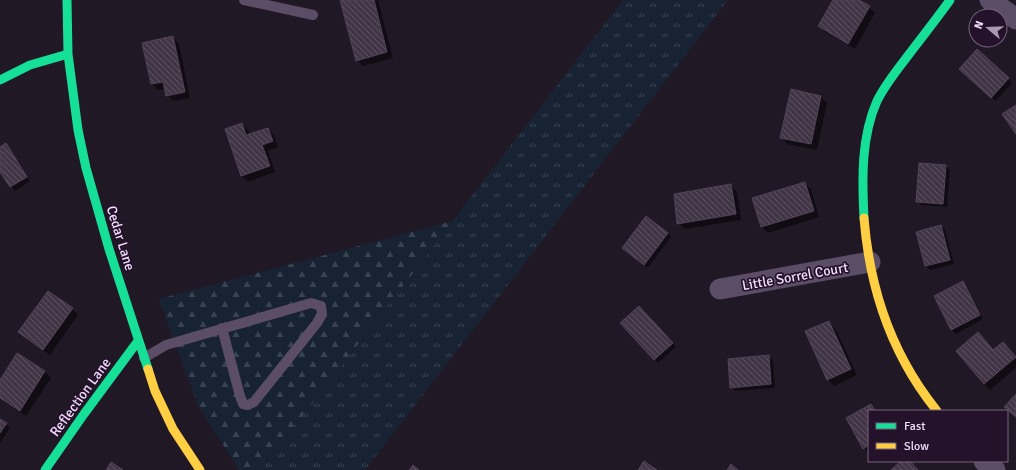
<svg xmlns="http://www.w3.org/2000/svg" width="1016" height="470" viewBox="0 0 1016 470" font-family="Signika,sans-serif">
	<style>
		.grass { fill: url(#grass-tufts) }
		.forest { fill: url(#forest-firs) }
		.shadow { fill: #0007 }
		.building { fill: url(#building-back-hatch); stroke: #524358 }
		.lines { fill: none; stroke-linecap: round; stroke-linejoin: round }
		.lane { stroke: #5b4d66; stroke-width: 10 }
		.street { stroke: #5b4d66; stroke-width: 21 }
		.fast { stroke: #16e098; stroke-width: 9 }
		.slow { stroke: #ffcf43; stroke-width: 9 }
		.labels { text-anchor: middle; stroke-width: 3.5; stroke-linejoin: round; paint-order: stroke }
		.street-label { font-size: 14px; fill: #f2ddfe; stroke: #24122b }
	</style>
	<defs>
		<pattern id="grass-tufts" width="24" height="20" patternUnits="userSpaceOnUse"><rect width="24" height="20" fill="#172333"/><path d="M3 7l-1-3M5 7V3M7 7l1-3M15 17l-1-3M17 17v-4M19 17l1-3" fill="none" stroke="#394252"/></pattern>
		<pattern id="forest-firs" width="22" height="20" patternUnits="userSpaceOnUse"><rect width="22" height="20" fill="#172333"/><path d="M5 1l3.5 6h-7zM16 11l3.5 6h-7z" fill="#394252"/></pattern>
		<pattern id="building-back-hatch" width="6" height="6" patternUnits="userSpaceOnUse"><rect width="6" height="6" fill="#423646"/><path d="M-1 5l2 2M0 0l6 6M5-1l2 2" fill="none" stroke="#5e5362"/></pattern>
	</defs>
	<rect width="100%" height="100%" fill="#211825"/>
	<path class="grass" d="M623,0H728L365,470H260Z"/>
	<path class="forest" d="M453,221L261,470H239L198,406L159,299Z"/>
	<path class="shadow" d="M342,0H378L393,58L363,66L357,60Z
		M834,0H857L869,7L875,13L855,49L825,32L819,26Z
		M173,37L179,44L190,98L173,101L167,95L165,89L158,90L152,84L143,44Z
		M977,50L1012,83L996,101L964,73Z
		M791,90L821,97L827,103L817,150L787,144L781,137Z
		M242,124L248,130L250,135L268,129L274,135L278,147L268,151L275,172L248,182L242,176Z
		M6,145L10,149L30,181L15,191L0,170V148Z
		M946,166L950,170L947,207L921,205L917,201Z
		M805,183L811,189L819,217L768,233L762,227L754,199Z
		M730,185L737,192L741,220L685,229L678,223Z
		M941,226L945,230L954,264L930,270L926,266L918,232Z
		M667,233L671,237L648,268L623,248Z
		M962,283L967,287L983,319L956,334L952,330Z
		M72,309L78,315L50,355L26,338L20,332Z
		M643,311L676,347L658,363L654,359Z
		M829,322L835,328L857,375L834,386L828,380Z
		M1009,349L1016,357V368L990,390L984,384L993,351Z
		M18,355L45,372L51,378L26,416L0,399V382Z
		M768,356L773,360L775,388L735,391L731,387Z
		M871,405L876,411H869L868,452L864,448L848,418Z
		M0,420L10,428L0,443Z"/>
	<path class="building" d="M340,0H374L387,52L356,61Z
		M833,0H859L870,6L848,44L818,26Z
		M173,36L185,92L166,96L163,82L151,84L142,43Z
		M977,49L1009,78L991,98L959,69Z
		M791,89L821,96L811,144L780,138Z
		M1016,105V134L1002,114Z
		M242,123L246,135L268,128L273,141L262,145L270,166L241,176L225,129Z
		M6,143L27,177L10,187L0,172V147Z
		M919,163L946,165L943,204L916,202Z
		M805,182L814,211L761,227L752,198Z
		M731,184L736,214L677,224L674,194Z
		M646,216L668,233L644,265L622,248Z
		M941,225L950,260L925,266L916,232Z
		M963,281L980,315L951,330L934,296Z
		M48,291L73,308L43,350L18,332Z
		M639,306L673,343L654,360L620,323Z
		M829,321L851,369L827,380L805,331Z
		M978,332L993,350L1003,342L1016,357L984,384L956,351Z
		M17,353L45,371L20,411L0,398V380Z
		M769,355L771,384L730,388L728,359Z
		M1016,394V417L1004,407Z
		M871,404L875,411H869V445L863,449L846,418Z
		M0,419L7,423L0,433Z
		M644,461L657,470H638Z
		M901,461H910L918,470H891Z
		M111,462L123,470H106Z
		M731,464L738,470H727Z
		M413,465L419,470H409Z"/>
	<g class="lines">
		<path class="lane" d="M244,0L313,15
			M144,358L166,345L311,303L321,306L322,314L317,323L254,402L248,405L243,404L240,396L222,328"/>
		<path class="street" d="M990,0L1016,19
			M720,289L870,262
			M984,461L995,470"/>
		<path class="fast" d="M67,0L68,54L78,130L86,168L109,249L148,369
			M0,80L30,65L68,54
			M864,218C862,179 861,137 877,101C886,83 898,69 910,53C923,36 937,18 950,0
			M45,470L84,414L138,341"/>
		<path class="slow" d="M864,218C868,268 881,319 905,363C914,380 925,396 937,411
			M148,369L155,391L173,429L200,470"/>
	</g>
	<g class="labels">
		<g class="street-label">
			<text transform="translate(121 238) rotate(73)" y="5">Cedar Lane</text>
			<text transform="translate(795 276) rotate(-10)" y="5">Little Sorrel Court</text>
			<text transform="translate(80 397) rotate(-54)" y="5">Reflection Lane</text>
		</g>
	</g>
	<rect x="868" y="410" width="140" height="52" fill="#24122b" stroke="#76637f"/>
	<rect x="876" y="423" width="20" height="6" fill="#16e098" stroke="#76637f"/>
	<text x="904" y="430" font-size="12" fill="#f2ddfe">Fast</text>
	<rect x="876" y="443" width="20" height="6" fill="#ffcf43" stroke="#76637f"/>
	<text x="904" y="450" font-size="12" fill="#f2ddfe">Slow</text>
	<g transform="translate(988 28) rotate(289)"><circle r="19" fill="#24122b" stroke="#76637f"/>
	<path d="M0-3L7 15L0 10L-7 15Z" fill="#a998b2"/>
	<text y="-6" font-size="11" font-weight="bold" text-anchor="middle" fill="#f2ddfe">N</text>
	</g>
</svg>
